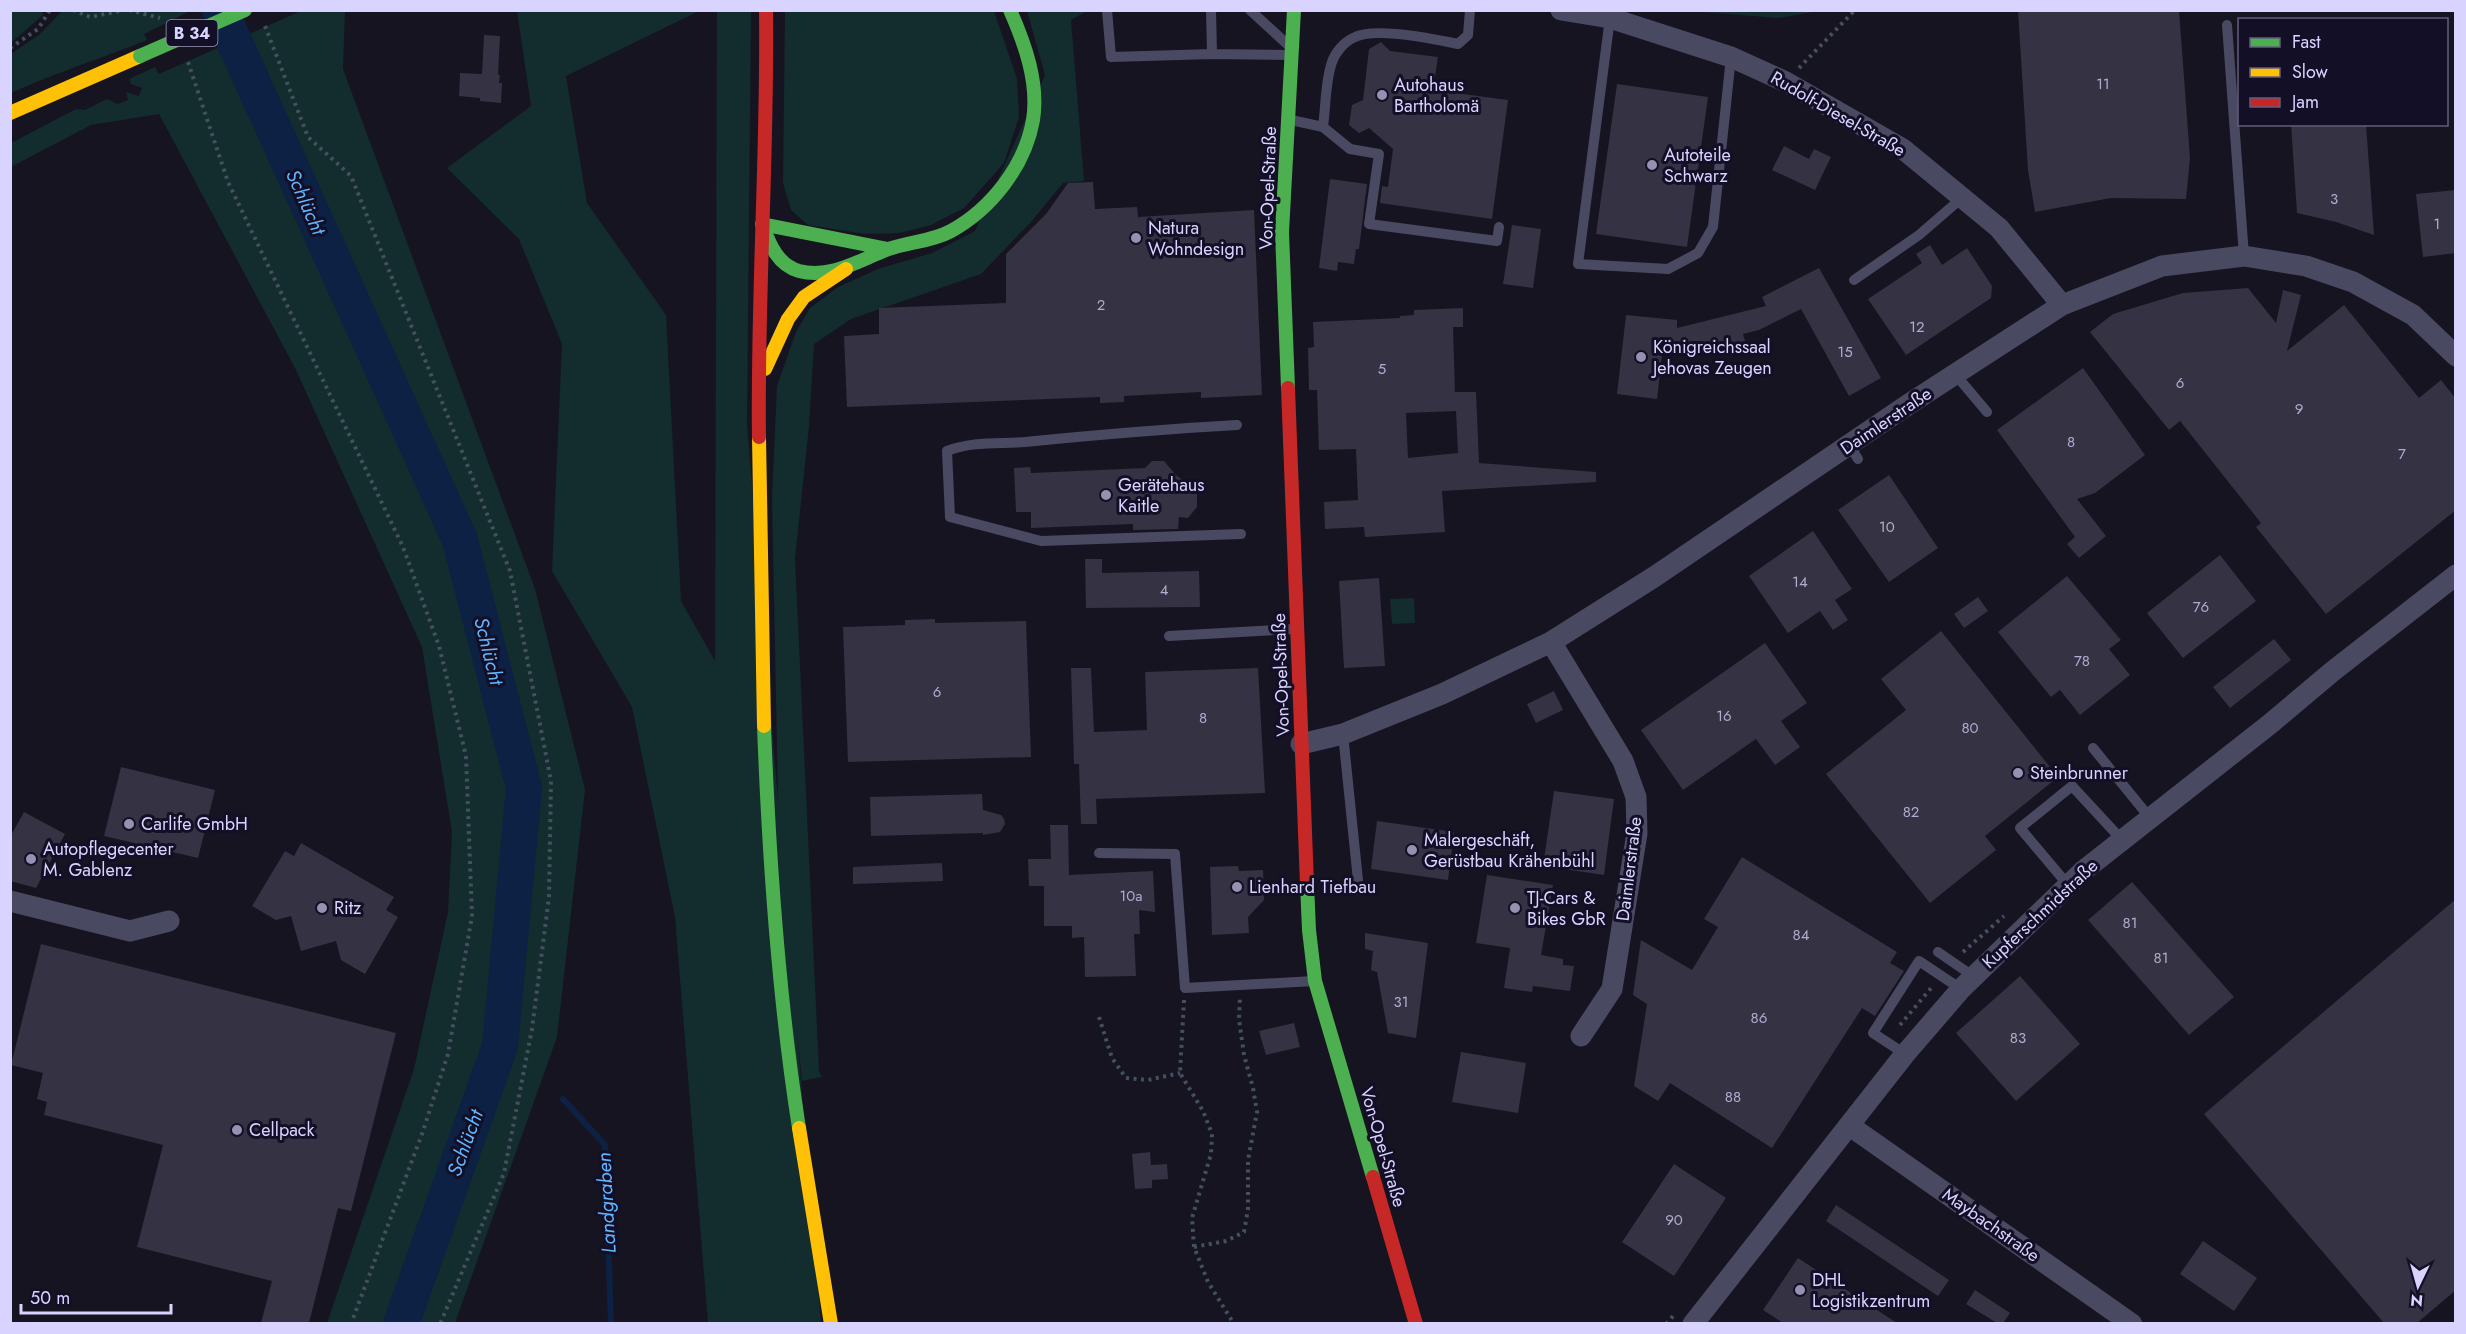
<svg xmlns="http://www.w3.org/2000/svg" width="2466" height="1334" viewBox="0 0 2466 1334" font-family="Jost,sans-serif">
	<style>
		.green { fill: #132c2d }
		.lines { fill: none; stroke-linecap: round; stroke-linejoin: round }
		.stream { stroke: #0d2144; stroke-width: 6 }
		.river { stroke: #0d2144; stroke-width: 36 }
		.building { fill: #343243; fill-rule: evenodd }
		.path { stroke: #44505f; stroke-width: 4; stroke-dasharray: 3 4.5; stroke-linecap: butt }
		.lane { stroke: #4a4962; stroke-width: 10 }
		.street { stroke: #4a4962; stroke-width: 21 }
		.fast { stroke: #4caf50; stroke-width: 14 }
		.slow { stroke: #ffc107; stroke-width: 14 }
		.jam { stroke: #c62828; stroke-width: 14 }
		.fast-bridge { stroke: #4caf50; stroke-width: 14 }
		.poi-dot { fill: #9591b1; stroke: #130f26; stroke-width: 2 }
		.labels { text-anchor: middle; stroke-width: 6; stroke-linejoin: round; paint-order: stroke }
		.number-label { font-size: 15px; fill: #b0acd0 }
		.shield { fill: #130f26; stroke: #9e99be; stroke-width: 1.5 }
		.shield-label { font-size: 16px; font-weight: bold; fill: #d9d4ff }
		.poi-label { font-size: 18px; fill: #d9d4ff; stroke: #130f26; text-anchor: start }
		.street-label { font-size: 18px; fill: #d9d4ff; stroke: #130f26 }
		.water-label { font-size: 20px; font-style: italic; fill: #62b6ff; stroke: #130f26 }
	</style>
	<rect width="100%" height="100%" fill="#161421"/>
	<path class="green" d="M11,10L42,11L43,15L11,43Z
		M62,11H190L144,34L147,40C102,58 55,73 11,93V54L40,34Z
		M301,11H345L343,69L535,589L585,790L557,1037L455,1323H327L414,1069L448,912L452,832L422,647L295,368L159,114L91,125L11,167V143L76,109L85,110L107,99L118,104L128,100L126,92L139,96L142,88L131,84L129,79L155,67L159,74Z
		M517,11H699L566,76L587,203L666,315L681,601L715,661L717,11H751L747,424L821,1323H708L675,917L632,707L552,571L562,344L519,239L447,168L531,106Z
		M785,11H994L1017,79L1019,117L1004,163L964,208L931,225L899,233L865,234L808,225L791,210L783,183Z
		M1027,11L1085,12L1071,20L1084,181L1063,183L1031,222L981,274L851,319L814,344L809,426L795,559L819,1071L822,1077L802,1081L779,847L772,497L777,386L796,332L810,308L838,287L878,269L932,253L975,231L1045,75Z
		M1690,11H1819L1779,18Z
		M1414,598L1415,623L1392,624L1390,599Z"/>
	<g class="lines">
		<path class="stream" d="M563,1099L605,1145L611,1324"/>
		<path class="river" d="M220,10L460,540L524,788L500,1046L401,1324"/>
	</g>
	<path class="building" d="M2018,10H2179L2190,158L2186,199L2111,198L2035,212L2028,170Z
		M484,35L500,36L498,75H500L499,83H502L501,103L480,101V98L459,96L460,73L482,74Z
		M1381,42L1390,51L1438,57L1433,90L1508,100L1492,219L1380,203L1382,186L1388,187L1393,149L1369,128L1359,133L1349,125L1352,105L1363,100L1369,49Z
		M1617,84L1708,97L1687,247L1596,234Z
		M2291,124H2366L2374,235L2336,222L2297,213Z
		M1784,146L1809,159L1814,149L1831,157L1815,190L1772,170Z
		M1330,179L1367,184L1359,249H1356L1354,264L1338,262L1337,271L1319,268Z
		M1093,182L1095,209L1137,207L1138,217L1254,210L1262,395L1201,398V392L1124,396V402L1100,403V397L847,407L844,336L879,334V308L1006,303V254L1046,214L1068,183Z
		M2456,190V253L2423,257L2416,194Z
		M1512,225L1541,229L1533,288L1503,284Z
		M1930,245L1942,265L1967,248L1992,286L1991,298L1906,355L1868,299L1922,263L1916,254Z
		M1819,268L1881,378L1849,396L1801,309L1759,330L1743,334L1745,341L1698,352L1697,347L1662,355L1657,399L1617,394L1626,315L1677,320V328L1766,306L1762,297Z
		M2248,288L2276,323L2283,290L2301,295L2287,351L2344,305L2419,398L2441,380L2456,399V510L2326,614L2256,527L2261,523L2180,421L2169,430L2090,332L2113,314L2183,293Z
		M1463,308V327H1453L1455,392H1476L1479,463L1596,472V482L1442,491L1445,532L1365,537L1364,527L1325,529L1324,502L1358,500L1356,449L1319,450L1317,390H1309L1308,348L1314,347L1313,322L1400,318V316L1414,315V310ZM1456,411L1458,453L1408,458L1406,413Z
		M2083,368L2145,455L2095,493L2077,499L2106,536L2079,558L2067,544L2075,537L1997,430Z
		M1152,461H1164L1176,475L1197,491V507L1188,518L1179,517L1178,529L1133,530V524L1031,528V512H1016L1014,468L1030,467L1031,473L1145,468Z
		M1889,475L1938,548L1889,582L1838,510Z
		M1813,531L1852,589L1835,600L1848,620L1833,630L1820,611L1788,633L1749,576Z
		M2220,555L2256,601L2183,658L2147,613Z
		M1085,559H1102V573L1199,571L1200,607L1086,608Z
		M2067,576L2121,640L2109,649L2130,675L2080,715L2060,690L2051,697L1998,632Z
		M1379,578L1385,666L1344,668L1339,581Z
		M1978,597L1988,611L1964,628L1954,614Z
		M935,619V623L1026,621L1031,757L848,762L843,627L905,625V620Z
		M1941,631L2058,777L1985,836L1996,850L1930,903L1826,774L1906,710L1881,679Z
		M2274,639L2291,660L2230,708L2213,687Z
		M1765,643L1807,703L1781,721L1800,747L1775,765L1756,739L1683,790L1641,730Z
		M1071,668H1091L1094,732L1147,730L1145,672L1258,668L1265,793L1096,799L1097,824H1081L1079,764H1074Z
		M1554,691L1563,710L1536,723L1527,704Z
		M121,767L215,790L198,858L104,836Z
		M1554,791L1614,799L1604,875L1543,866Z
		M982,794L983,810L1001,815L1004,819L1005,824L1000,832L983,835V833L871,836L870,797Z
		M24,812L65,834L36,888L10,881V837Z
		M1377,821L1454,832L1448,880L1371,869Z
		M1050,825H1068L1069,875L1153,871L1155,912L1139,910L1140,934H1134L1136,976L1085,977L1084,937L1072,938V926H1044V886H1029L1028,859H1051Z
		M301,843L394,897L386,910L398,917L365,974L341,960L336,941L301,951L291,916L276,920L252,906L285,851L294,856Z
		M1742,857L1897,952L1890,963L1904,971L1875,1016L1862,1008L1772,1148L1670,1083L1658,1101L1634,1086L1647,1004L1633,995L1641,940L1692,970L1718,927L1704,919Z
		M942,863L943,881L853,884V867Z
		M1238,866L1239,871L1263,870L1264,900L1248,917L1249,933L1212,935L1210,867Z
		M1487,875L1553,885L1541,955L1563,959V965L1574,966L1570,991L1533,986L1532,992L1504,988L1510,948L1476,943Z
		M2132,882L2234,997L2189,1035L2088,920Z
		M2456,899V1290L2417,1323H2384L2204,1114Z
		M1365,933L1428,943L1416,1038L1388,1033L1377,972L1371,970L1373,951L1365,949Z
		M41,944L396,1033L351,1211L338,1208L309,1323H261L272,1281L137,1247L163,1145L44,1115L47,1102L37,1099L43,1073L11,1065Z
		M2020,976L2080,1044L2016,1101L1956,1033Z
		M1294,1023L1300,1047L1266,1055L1259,1031Z
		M1461,1052L1526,1063L1518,1113L1452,1102Z
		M1150,1152L1151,1165L1167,1164L1168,1179L1152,1180V1188L1135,1189L1132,1154Z
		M1674,1164L1726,1198L1674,1276L1622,1242Z
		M1836,1205L1949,1280L1938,1296L1826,1221Z
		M2203,1241L2257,1278L2234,1311L2180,1274Z
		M1798,1258L1897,1323H1783L1763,1310Z
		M1975,1290L2010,1313L2003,1323H1997L1966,1304Z"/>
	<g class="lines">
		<path class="path" d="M73,10L90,17L125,10
			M129,10L160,18
			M265,26L308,137L351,176L510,571L551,781L549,897L532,1029L504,1173L440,1324
			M10,48L38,29L50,10
			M188,62L228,182L403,547L439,646L466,756L472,916L448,1054L422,1134L351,1324
			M1799,68L1855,10
			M1963,952L2004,916
			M1184,1000L1180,1073L1203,1111L1212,1134L1211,1154L1192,1218L1194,1247L1208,1282L1234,1324
			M1099,1017L1112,1058L1126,1078L1148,1080L1180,1073
			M1900,1025L1932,987
			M1194,1247L1226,1241L1244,1232L1248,1209V1160L1257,1112L1253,1088L1244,1055L1239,1019L1240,997
			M1666,1324L1674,1315"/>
		<path class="lane" d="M1107,10L1111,57L1212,54L1290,55
			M1211,10L1212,54
			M1250,10L1288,45
			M1610,18L1578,264L1668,269L1698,253L1713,227L1731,57
			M2227,25L2244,256
			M1291,120L1323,127C1326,106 1325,82 1332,62C1335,53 1344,42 1353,38C1374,26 1435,39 1458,44L1468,35L1470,10
			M1323,127L1350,149L1379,154L1369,224L1497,241L1499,227
			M1854,280L1919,235L1963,197
			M1955,374L1987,412
			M1237,425C1166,429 1095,435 1025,442C999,444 972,441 947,451L950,517L1041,541L1241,534
			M1849,445L1858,459
			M1169,636L1294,629
			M1343,734L1359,890
			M2093,748L2150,818
			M1099,853L1175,854L1185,988L1314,981
			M2068,885L2020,828L2072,786L2122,840
			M1938,952L1973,976
			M1905,1054L1873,1033L1919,961L1961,989"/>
		<path class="street" d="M1561,10L1610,18L1731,57L1786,82L1903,149L1999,228L2062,305
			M1551,642L1623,761L1636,797L1637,833L1612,989L1581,1036
			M1301,744L1343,734L1442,694L1551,642L1654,577L1909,404L2062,305L2162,266L2244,256L2306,266L2353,282L2413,315L2456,356
			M10,901L130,931L169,921
			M1850,1126L2132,1324
			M1693,1324L1905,1054L1961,989L2083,871L2270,724L2333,671L2456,575"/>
		<path class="fast" d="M762,224L888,249
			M763,227C770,245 778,265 799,271C830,279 858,261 886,250C907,242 931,242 951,231C991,209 1025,166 1033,120C1039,83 1025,44 1010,10
			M1288,388L1282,232L1294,10
			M764,726C769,860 778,995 799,1128
			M1307,884L1309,930L1315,981L1373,1177"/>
		<path class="slow" d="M10,113L140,56
			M765,369L788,319L804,297L846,269
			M759,437L764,726
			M799,1128L831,1324"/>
		<path class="jam" d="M1288,388L1307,884
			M759,437C757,295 768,152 766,10
			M1373,1177L1416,1324"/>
		<path class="fast-bridge" d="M140,56L245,10"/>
	</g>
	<g class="poi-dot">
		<circle cx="1382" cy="95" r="6"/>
		<circle cx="1652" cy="165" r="6"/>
		<circle cx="1136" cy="238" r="6"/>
		<circle cx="1641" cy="357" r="6"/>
		<circle cx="1106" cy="495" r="6"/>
		<circle cx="2018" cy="773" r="6"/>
		<circle cx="129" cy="824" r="6"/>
		<circle cx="1412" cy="850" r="6"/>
		<circle cx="31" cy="859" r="6"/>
		<circle cx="1237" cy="887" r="6"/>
		<circle cx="322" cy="908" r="6"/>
		<circle cx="1515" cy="908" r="6"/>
		<circle cx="237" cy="1130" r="6"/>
		<circle cx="1800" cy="1290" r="6"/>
	</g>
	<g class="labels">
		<g class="number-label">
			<text x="2103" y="89">11</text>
			<text x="2334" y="204">3</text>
			<text x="2437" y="229">1</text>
			<text x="1101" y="310">2</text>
			<text x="1917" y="332">12</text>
			<text x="1845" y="357">15</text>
			<text x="1382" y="374">5</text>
			<text x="2180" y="388">6</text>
			<text x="2299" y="414">9</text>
			<text x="2071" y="447">8</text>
			<text x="2402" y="459">7</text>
			<text x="1887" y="532">10</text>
			<text x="1800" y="587">14</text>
			<text x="1164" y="595">4</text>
			<text x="2201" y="612">76</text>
			<text x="2082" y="666">78</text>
			<text x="937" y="697">6</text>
			<text x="1724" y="721">16</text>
			<text x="1203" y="723">8</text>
			<text x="1970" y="733">80</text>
			<text x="1911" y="817">82</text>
			<text x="1131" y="901">10a</text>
			<text x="2130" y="928">81</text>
			<text x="1801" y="940">84</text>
			<text x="2161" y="963">81</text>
			<text x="1401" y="1007">31</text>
			<text x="1759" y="1023">86</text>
			<text x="2018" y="1043">83</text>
			<text x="1733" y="1102">88</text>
			<text x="1674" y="1225">90</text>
		</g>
		<rect class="shield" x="166.5" y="20" width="51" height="26" rx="4.5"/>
		<g class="shield-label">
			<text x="192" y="39">B 34</text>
		</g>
		<g class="poi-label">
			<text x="1394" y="91">Autohaus<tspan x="1394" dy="21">Bartholomä</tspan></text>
			<text x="1664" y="161">Autoteile<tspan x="1664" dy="21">Schwarz</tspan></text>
			<text x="1148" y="234">Natura<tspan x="1148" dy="21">Wohndesign</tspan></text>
			<text x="1653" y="353">Königreichssaal<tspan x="1653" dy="21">Jehovas Zeugen</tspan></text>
			<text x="1118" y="491">Gerätehaus<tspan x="1118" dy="21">Kaitle</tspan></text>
			<text x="2030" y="779">Steinbrunner</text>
			<text x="141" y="830">Carlife GmbH</text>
			<text x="1424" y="846">Malergeschäft,<tspan x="1424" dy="21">Gerüstbau Krähenbühl</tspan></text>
			<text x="43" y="855">Autopflegecenter<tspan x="43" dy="21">M. Gablenz</tspan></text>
			<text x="1249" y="893">Lienhard Tiefbau</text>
			<text x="1527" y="904">TJ-Cars &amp;<tspan x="1527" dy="21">Bikes GbR</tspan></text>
			<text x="334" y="914">Ritz</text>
			<text x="249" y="1136">Cellpack</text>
			<text x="1812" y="1286">DHL<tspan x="1812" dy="21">Logistikzentrum</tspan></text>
		</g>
		<g class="street-label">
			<text transform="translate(1838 114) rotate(30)" y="6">Rudolf-Diesel-Straße</text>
			<text transform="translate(1268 188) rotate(-88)" y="6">Von-Opel-Straße</text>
			<text transform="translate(1886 421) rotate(-34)" y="6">Daimlerstraße</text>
			<text transform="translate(1281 675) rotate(-92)" y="6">Von-Opel-Straße</text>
			<text transform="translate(1629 869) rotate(-83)" y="6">Daimlerstraße</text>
			<text transform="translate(2040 914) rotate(-43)" y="6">Kupferschmidstraße</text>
			<text transform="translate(1383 1147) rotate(74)" y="6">Von-Opel-Straße</text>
			<text transform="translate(1991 1225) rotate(35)" y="6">Maybachstraße</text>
		</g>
		<g class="water-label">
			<text transform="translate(306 202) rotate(66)" y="7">Schlücht</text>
			<text transform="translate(489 651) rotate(76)" y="7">Schlücht</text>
			<text transform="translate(465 1143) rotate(-70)" y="7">Schlücht</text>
			<text transform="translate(606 1203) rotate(-93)" y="7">Landgraben</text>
		</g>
	</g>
	<rect width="2466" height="1334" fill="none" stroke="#d9d4ff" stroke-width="24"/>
	<rect x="2238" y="18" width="210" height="108" fill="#130f26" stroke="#625e7d" stroke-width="1.5"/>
	<rect x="2250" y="38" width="30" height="9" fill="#4caf50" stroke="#625e7d" stroke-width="1.5"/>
	<text x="2292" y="48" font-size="18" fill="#d9d4ff">Fast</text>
	<rect x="2250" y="68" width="30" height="9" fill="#ffc107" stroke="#625e7d" stroke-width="1.5"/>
	<text x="2292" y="78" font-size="18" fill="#d9d4ff">Slow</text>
	<rect x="2250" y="98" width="30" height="9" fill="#c62828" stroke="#625e7d" stroke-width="1.5"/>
	<text x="2292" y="108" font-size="18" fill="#d9d4ff">Jam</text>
	<g transform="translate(2418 1286) rotate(185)" stroke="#130f26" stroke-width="4.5" paint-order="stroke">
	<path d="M0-4.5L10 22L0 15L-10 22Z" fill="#d9d4ff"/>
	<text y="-9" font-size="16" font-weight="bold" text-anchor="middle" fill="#d9d4ff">N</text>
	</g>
	<path d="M21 1304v9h150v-9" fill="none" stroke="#d9d4ff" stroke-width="3"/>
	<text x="30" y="1304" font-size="18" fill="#d9d4ff" stroke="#130f26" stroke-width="4.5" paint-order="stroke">50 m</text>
</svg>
